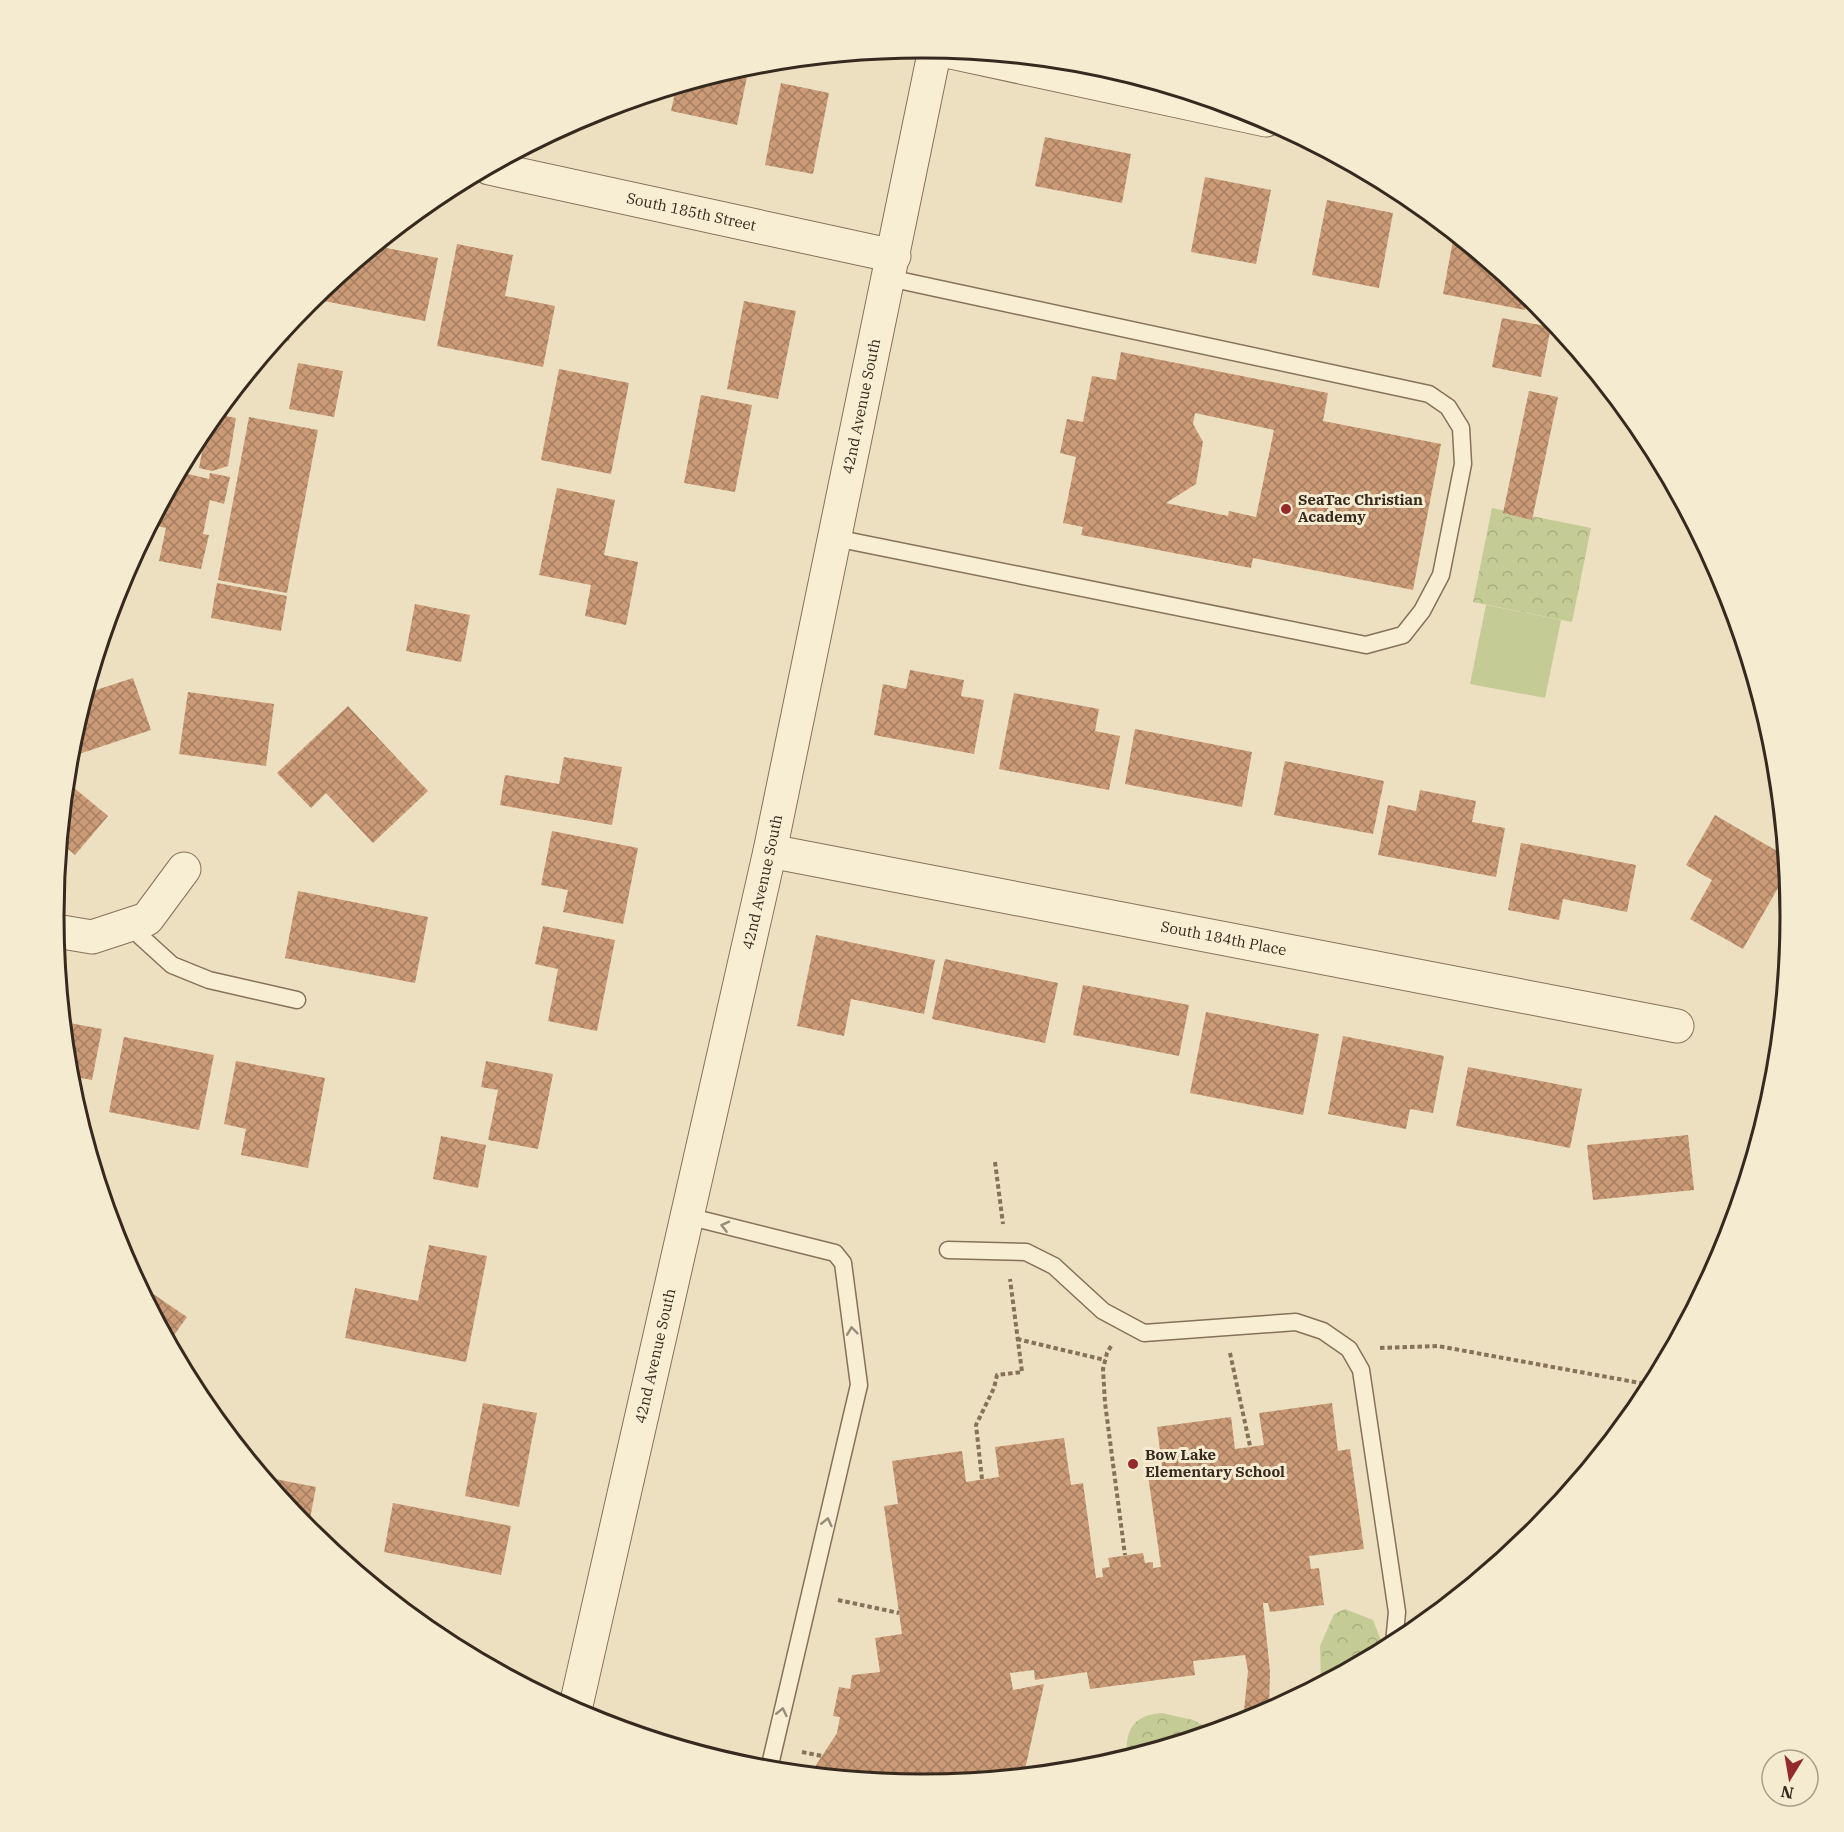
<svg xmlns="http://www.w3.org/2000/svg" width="1844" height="1832" viewBox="0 0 1844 1832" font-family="'IBM Plex Serif',serif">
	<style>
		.park { fill: url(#park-crowns) }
		.pitch { fill: #c4cb95 }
		.building { fill: url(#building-cross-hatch); fill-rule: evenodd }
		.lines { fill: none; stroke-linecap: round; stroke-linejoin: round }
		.lane-casing { stroke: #867159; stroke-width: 19 }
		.street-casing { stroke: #867159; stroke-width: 35 }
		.path { stroke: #867159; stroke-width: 4; stroke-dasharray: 4.5 3; stroke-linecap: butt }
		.lane { stroke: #f8eed4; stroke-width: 16 }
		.street { stroke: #f8eed4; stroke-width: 33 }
		.oneway { stroke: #978c78 }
		.poi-dot { fill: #952a2a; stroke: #f5ebd1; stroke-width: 2 }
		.labels { text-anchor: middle; stroke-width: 6; stroke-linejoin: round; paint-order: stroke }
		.street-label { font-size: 15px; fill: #36291d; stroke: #f5ebd1 }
		.poi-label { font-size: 15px; font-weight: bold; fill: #36291d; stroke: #f5ebd1; text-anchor: start }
		.rim { fill: none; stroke: #36291d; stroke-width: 3 }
	</style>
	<defs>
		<pattern id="park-crowns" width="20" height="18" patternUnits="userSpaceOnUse" patternTransform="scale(1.5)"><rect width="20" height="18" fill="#c4cb95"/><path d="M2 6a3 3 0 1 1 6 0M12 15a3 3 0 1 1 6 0" fill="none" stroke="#a9ae80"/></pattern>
		<pattern id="building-cross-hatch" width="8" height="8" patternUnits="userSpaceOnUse" patternTransform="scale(1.5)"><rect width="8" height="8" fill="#cb9b77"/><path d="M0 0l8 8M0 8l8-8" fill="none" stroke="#a67e61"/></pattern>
	</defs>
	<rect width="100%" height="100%" fill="#ede0c1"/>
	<path class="park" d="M1492,508L1591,528L1572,622L1473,602Z
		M1345,1609L1373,1620L1382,1643L1378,1652L1321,1682L1320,1646L1334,1614Z
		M1162,1713L1193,1720L1213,1730L1127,1756C1125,1729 1134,1715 1162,1713Z"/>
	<path class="pitch" d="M1486,605L1561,620L1545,698L1470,684Z"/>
	<path class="building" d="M738,69L748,72L737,125L671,111L676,88Z
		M781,83L829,93L813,174L765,165Z
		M1045,137L1131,154L1122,203L1035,186Z
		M1205,177L1271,190L1256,264L1191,252Z
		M1327,200L1393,213L1379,288L1312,275Z
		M1454,235L1528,296L1525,310L1443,294Z
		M457,244L513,255L505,296L555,306L543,367L437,346Z
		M376,246L438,258L425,321L314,299Z
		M744,301L796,311L778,399L727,389Z
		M1502,318L1551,327L1541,377L1492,367Z
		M293,320L289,341L278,339L281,335Z
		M1121,352L1328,393L1323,421L1441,444L1413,590L1253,558L1251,568L1081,535L1083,527L1063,523L1076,457L1060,453L1067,419L1083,422L1092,376L1116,380ZM1195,413L1274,430L1256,517L1229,511L1228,516L1166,503L1196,484L1203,442L1193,424Z
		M298,363L343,371L334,417L289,409Z
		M559,369L629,383L611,474L541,460Z
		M1529,391L1558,397L1532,520L1503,513Z
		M701,395L752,405L735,492L684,483Z
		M216,414L236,418L228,466L212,471L199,468L207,426Z
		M249,417L318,430L287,593L218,580Z
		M180,472L209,479L210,473L230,477L224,504L210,500L203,534L209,535L201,569L159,561L166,528L152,525Z
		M557,488L615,500L604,555L638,562L626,625L585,616L591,585L539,575Z
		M217,583L287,596L281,631L211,618Z
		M415,604L470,615L461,662L406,651Z
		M910,670L964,680L961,696L984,700L974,754L874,735L883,684L906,689Z
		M133,678L151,730L70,757L71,746L87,693Z
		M188,692L274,704L266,766L179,754Z
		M1014,693L1099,709L1095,731L1120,736L1109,790L999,769Z
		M348,706L428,791L373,843L326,793L311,808L277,773Z
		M1135,729L1252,752L1242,807L1125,784Z
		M564,757L622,767L612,825L500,805L505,775L559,784Z
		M1285,761L1384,781L1373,834L1274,815Z
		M67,782L108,816L75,855L61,843Z
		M1420,790L1476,801L1472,822L1505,828L1496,877L1378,855L1388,805L1416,811Z
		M1715,815L1784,855L1786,874L1743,949L1690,919L1712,880L1686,865Z
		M552,831L638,848L623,924L563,912L568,890L541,885Z
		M1521,843L1636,865L1627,912L1563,899L1559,920L1508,910Z
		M298,891L428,917L415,983L285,958Z
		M543,926L615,940L597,1031L548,1021L558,969L535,964Z
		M816,935L935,960L924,1014L851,999L844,1036L797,1026Z
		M945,959L1058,983L1045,1043L932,1019Z
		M1083,985L1189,1005L1179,1056L1073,1035Z
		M1206,1012L1319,1034L1303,1115L1190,1093Z
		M64,1022L102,1029L92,1080L70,1076Z
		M1343,1036L1444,1056L1433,1113L1410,1109L1406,1129L1328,1114Z
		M124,1037L214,1055L199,1130L109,1112Z
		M236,1061L325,1078L308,1168L241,1155L246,1129L224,1124Z
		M486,1061L553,1074L538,1149L488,1140L498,1090L481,1087Z
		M1468,1067L1582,1089L1570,1148L1456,1126Z
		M1770,1093H1771L1761,1126L1755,1123Z
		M1688,1135L1694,1190L1593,1200L1587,1145Z
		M441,1136L486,1145L478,1188L433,1179Z
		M429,1245L487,1256L466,1362L345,1338L355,1288L418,1301Z
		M140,1285L187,1317L170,1341Z
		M194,1386L207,1388L204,1403L200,1398Z
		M483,1403L537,1413L519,1507L465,1496Z
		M1332,1403L1338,1451L1350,1449L1364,1549L1309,1556L1311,1569L1319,1568L1324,1605L1270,1612L1268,1603H1263L1270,1672L1269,1710L1243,1721L1248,1671L1245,1655L1193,1661L1195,1675L1090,1689L1087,1672L1035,1680L1034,1670L1010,1673L1013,1690L1044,1684L1024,1774L922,1784L811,1773L837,1733L840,1717L833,1716L839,1687L850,1689L852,1675L880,1672L875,1638L902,1634L884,1506L898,1504L892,1461L962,1451L966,1482L999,1477L995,1447L1064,1438L1071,1485L1083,1483L1096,1578L1103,1577L1102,1568L1110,1567L1108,1558L1143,1553L1145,1563L1153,1562V1568L1161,1567L1148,1475L1163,1473L1157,1427L1231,1417L1235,1449L1264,1445L1259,1413Z
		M265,1477L316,1487L308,1529Z
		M393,1503L511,1526L501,1575L384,1552Z"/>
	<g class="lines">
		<g class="lane-casing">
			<path id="lane" d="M835,538L1366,645L1403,635L1422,611L1441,575L1463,464L1461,428L1448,407L1429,394L889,278
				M128,925L172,965L209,980L297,1000
				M687,1216L835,1253L843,1263L859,1385L769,1769
				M948,1250L1026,1252L1054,1266L1103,1311L1144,1333L1296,1322L1323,1331L1349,1349L1361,1370L1397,1612L1394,1643"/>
		</g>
		<g class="street-casing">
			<g id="street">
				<path d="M937,49L1266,120"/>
				<path id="s1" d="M489,168L894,256"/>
				<path id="s2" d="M770,851L1677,1026"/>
				<path d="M56,931L92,937L147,919L184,869"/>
				<path id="s3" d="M575,1710L770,851L935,49"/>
			</g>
		</g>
		<path class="path" d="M995,1162L1003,1224
			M1017,1339L1105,1360
			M1111,1346L1107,1353L1103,1369L1105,1403L1125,1555
			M1380,1348L1438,1346L1651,1385
			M1230,1353L1250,1446
			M982,1479L976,1425L994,1388L997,1375L1022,1372L1010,1279
			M838,1600L899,1613
			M802,1752L822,1756"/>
		<use href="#lane" class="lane"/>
		<use href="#street" class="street"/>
	</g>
	<defs><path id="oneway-chevron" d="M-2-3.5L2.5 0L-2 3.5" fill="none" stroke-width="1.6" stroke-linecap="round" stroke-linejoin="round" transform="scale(1.5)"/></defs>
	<g class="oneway">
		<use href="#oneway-chevron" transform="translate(725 1226) rotate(-166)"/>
		<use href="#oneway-chevron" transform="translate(852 1331) rotate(-97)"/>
		<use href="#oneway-chevron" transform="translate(827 1522) rotate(-77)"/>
		<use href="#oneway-chevron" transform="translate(782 1712) rotate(-77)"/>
	</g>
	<g class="poi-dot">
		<circle cx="1286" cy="509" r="6"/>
		<circle cx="1133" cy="1464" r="6"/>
	</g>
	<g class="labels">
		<g class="street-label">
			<text dy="5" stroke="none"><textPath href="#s1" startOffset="207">South 185th Street</textPath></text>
			<text dy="5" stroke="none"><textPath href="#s3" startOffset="1335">42nd Avenue South</textPath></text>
			<text dy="5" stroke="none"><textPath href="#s3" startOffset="849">42nd Avenue South</textPath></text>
			<text dy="5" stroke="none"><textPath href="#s2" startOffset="462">South 184th Place</textPath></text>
			<text dy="5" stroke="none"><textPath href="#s3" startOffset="363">42nd Avenue South</textPath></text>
		</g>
		<g class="poi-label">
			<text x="1298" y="505">SeaTac Christian<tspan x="1298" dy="17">Academy</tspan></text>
			<text x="1145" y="1460">Bow Lake<tspan x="1145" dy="17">Elementary School</tspan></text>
		</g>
	</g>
	<path d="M0 0H1844V1832H0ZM64 916a858 858 0 1 1 1716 0a858 858 0 1 1-1716 0Z" fill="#f5ebd1" fill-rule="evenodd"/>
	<path class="rim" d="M64 916a858 858 0 1 1 1716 0a858 858 0 1 1-1716 0Z"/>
	<g transform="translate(1790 1778) rotate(191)"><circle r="28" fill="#f5ebd1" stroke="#a99d89" stroke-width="1.5"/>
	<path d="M0-4.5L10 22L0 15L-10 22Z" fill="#952a2a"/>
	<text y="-9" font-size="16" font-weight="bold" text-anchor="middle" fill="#36291d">N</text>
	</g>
</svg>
